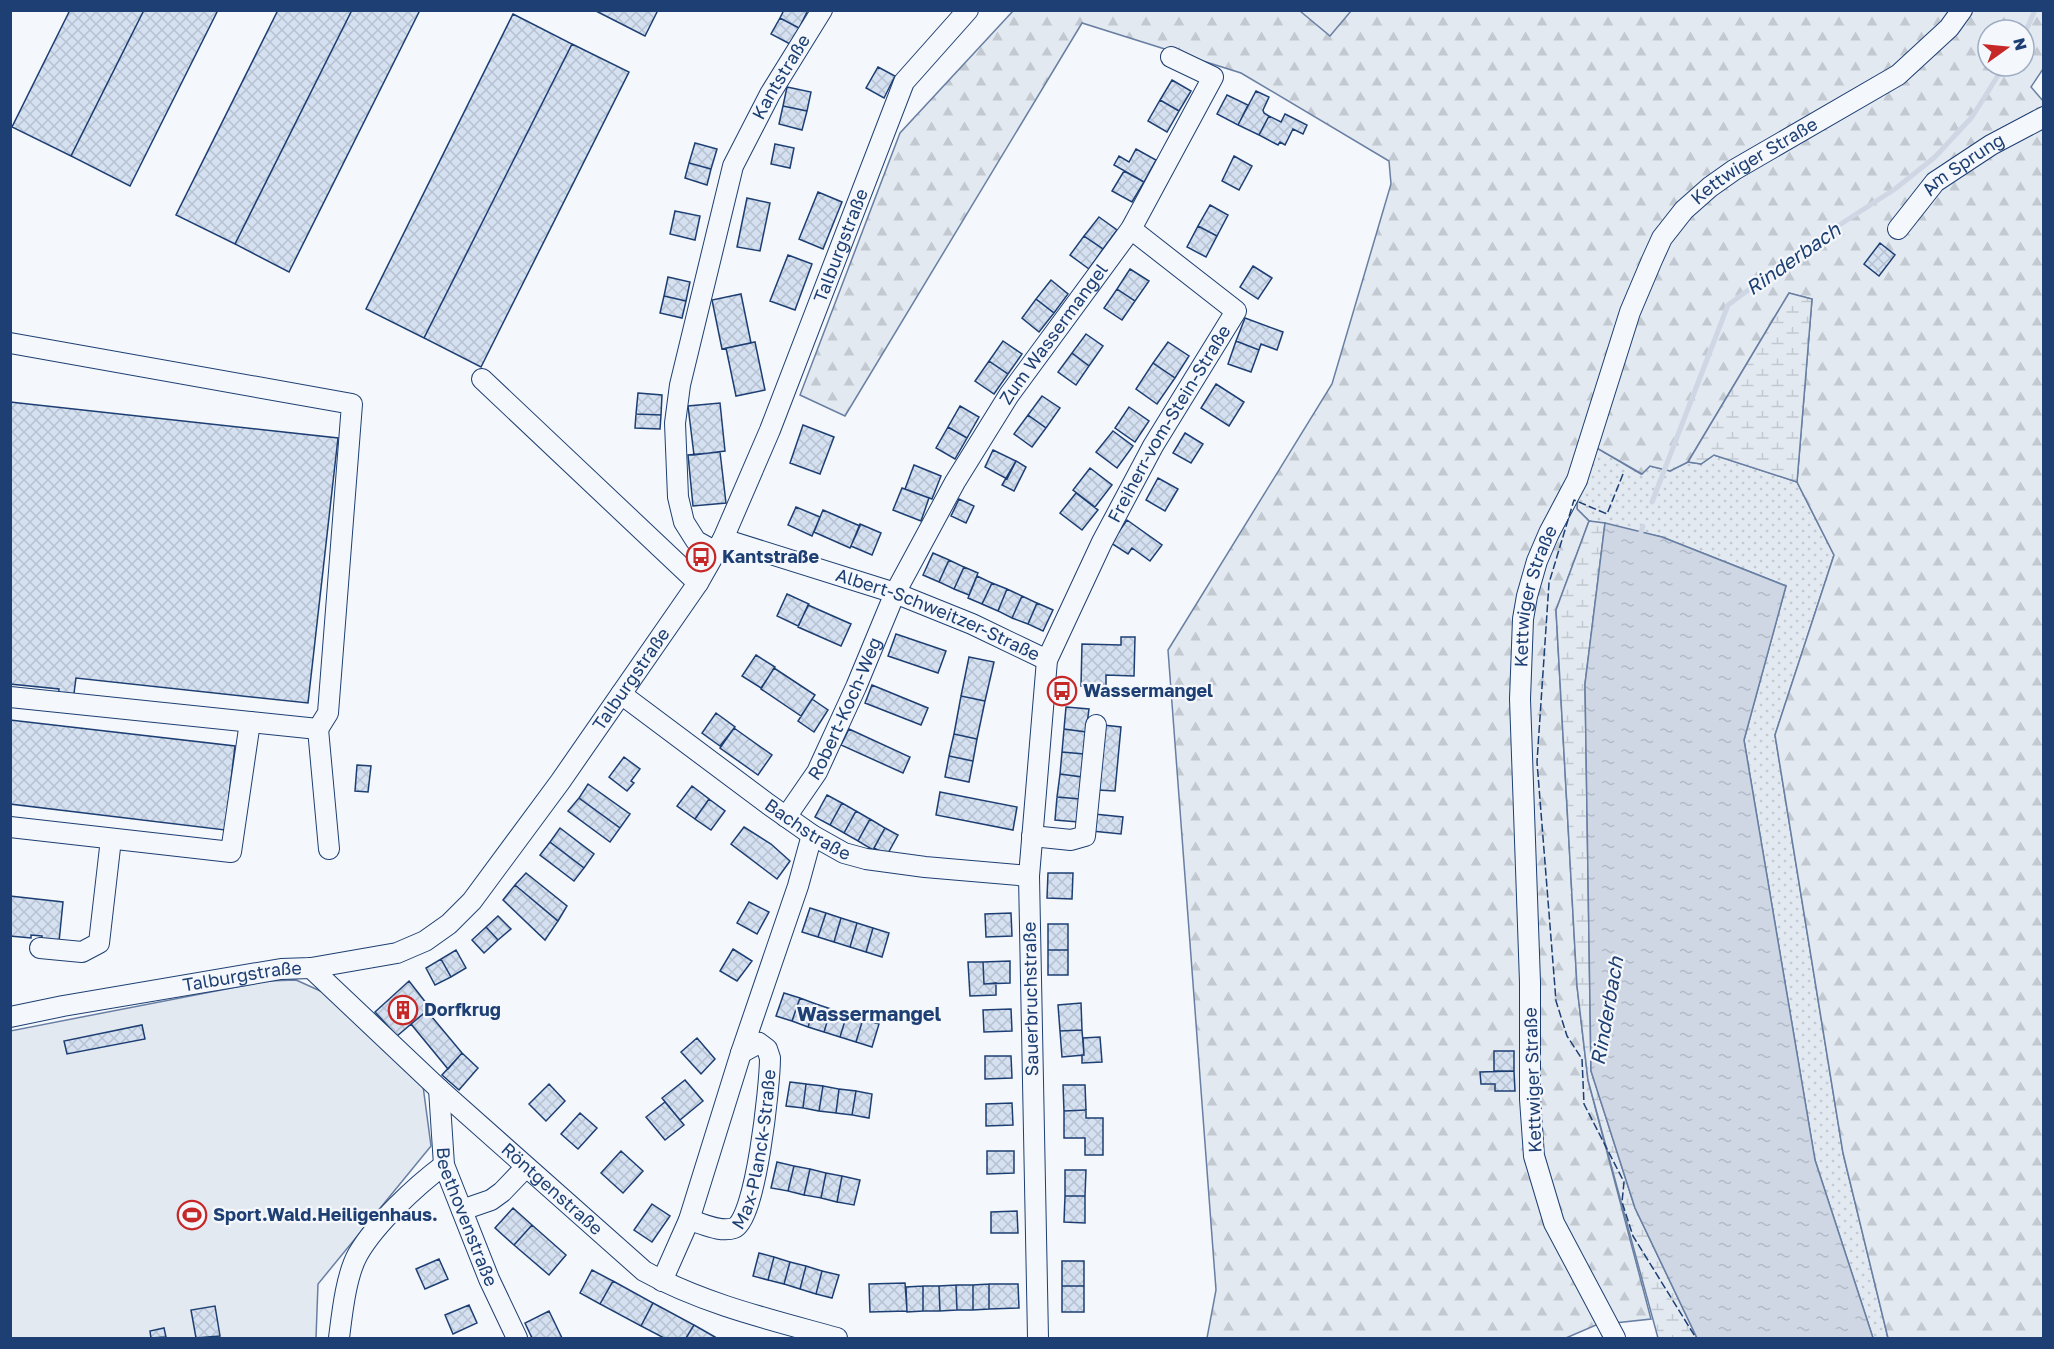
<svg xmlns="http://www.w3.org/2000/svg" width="2054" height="1349" viewBox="0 0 2054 1349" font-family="'Golos Text',sans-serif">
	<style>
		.grass { fill: url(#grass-dots); stroke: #687fa3; stroke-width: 1.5 }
		.forest { fill: url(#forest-firs); stroke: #687fa3; stroke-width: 1.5; fill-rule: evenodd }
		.wetland { fill: url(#wetland-marsh); stroke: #687fa3; stroke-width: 1.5 }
		.garden { fill: #e3e9f0; stroke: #687fa3; stroke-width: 1.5 }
		.water { fill: url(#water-ripples); stroke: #687fa3; stroke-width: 1.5 }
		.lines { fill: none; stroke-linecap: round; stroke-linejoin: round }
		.stream { stroke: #cfd7e4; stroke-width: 5 }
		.building { fill: url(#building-cross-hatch); stroke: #1d3f73; stroke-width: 1.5 }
		.minor-casing { stroke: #1d3f73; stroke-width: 22 }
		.minor { stroke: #f4f7fb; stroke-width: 20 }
		.fence { stroke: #1d3f73; stroke-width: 1.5; stroke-dasharray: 8 3; stroke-linecap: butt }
		.labels { text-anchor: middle; stroke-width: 4.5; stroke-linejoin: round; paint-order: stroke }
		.street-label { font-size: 18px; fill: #1d3f73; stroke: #f4f7fb }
		.poi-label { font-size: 18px; font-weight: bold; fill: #1d3f73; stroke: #f4f7fb; text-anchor: start }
		.water-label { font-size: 20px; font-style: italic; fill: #1d3f73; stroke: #f4f7fb }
		.neighbourhood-label { font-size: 20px; font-weight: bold; fill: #1d3f73; stroke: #f4f7fb }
	</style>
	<defs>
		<pattern id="grass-dots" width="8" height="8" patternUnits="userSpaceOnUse" patternTransform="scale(1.5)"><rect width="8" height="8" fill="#e3e9f0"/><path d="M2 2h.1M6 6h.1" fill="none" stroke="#c2c9d1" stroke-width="1.8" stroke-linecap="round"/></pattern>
		<pattern id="forest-firs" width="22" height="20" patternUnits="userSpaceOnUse" patternTransform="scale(1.5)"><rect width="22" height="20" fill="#e3e9f0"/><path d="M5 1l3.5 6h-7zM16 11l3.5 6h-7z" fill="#c2c9d1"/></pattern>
		<pattern id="wetland-marsh" width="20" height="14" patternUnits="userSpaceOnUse" patternTransform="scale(1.5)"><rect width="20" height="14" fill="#e3e9f0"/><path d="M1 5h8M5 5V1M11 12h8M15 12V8" fill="none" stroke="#c2c9d1"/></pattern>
		<pattern id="water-ripples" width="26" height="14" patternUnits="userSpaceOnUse" patternTransform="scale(1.5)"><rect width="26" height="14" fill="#cfd7e4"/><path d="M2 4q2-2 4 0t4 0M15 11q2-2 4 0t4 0" fill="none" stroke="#b1bac7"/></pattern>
		<pattern id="building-cross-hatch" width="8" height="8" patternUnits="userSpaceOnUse" patternTransform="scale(1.5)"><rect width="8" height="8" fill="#d5e0f0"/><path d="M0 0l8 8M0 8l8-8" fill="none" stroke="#b6c1d1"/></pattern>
	</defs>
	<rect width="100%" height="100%" fill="#f4f7fb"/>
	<path class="grass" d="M1597,448L1641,474L1650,466L1670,471L1688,462L1701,464L1714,455L1797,482L1834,555L1775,735L1843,1153L1888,1338H1873L1815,1160L1744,740L1786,586L1662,537L1589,521L1577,509L1578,484Z"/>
	<path class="forest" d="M1013,11H2043V69L2031,87L2044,102L2043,1338H1888L1843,1153L1775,735L1834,555L1797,482L1812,299L1789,293L1688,462L1670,471L1650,466L1642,474L1597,448L1578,484L1577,509L1589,521L1556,610L1577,986L1588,1080L1651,1319L1596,1325L1566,1338H1207L1216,1290L1168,650L1332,384L1391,184L1389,161L1241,73L1082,23L845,416L800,395L900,133ZM1988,30H2024V66H1988Z"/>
	<path class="wetland" d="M1789,293L1812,299L1797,482L1714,455L1701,464L1688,462Z
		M1589,521L1605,523L1585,684L1591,1071L1635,1208L1697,1338H1658L1588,1080L1577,986L1556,610Z"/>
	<path class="garden" d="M1351,11L1330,36L1300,11L1351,10Z
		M296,980L327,994L423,1086L431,1146L318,1284L316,1338H11L10,1031L267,981Z"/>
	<path class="water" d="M1605,523L1662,537L1786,586L1744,740L1815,1160L1873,1338H1697L1635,1208L1591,1071L1585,684Z"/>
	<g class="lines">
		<path class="stream" d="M2024,35L2035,10
			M1652,502L1728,305L1816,240L1895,189L1935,157L1972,117L2004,66
			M1639,538L1643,526"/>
	</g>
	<path class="building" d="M70,10H144L71,156L12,127Z
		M144,10H218L130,186L71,156Z
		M278,10H352L235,244L176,215Z
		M352,10H420L289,272L235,244Z
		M594,10H658L645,36Z
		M784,10H804L807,12L799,28L780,18Z
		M513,14L572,44L424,338L366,309Z
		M780,18L799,28L790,44L771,34Z
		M572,44L629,72L481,367L424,338Z
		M878,67L895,76L884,98L866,88Z
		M1172,80L1191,91L1179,111L1160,100Z
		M787,87L811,92L807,111L783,106Z
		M1256,91L1269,97L1263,110L1264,113L1269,116L1259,135L1238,125Z
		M1227,95L1248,105L1238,125L1217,114Z
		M1160,100L1179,111L1167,132L1148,121Z
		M783,106L807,111L802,130L779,124Z
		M1285,114L1307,125L1303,134L1293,129L1285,145L1280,142L1278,145L1259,135L1269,116L1281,122Z
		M695,143L717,149L711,169L689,163Z
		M775,144L794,148L790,168L771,164Z
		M1136,149L1156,160L1144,182L1114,165L1119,156L1129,162Z
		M1234,156L1252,166L1239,190L1222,181Z
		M689,163L711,169L707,185L685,178Z
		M1124,171L1144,182L1132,202L1112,191Z
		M818,192L842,202L823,249L799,239Z
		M747,198L770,203L760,251L737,247Z
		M1210,205L1228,215L1217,236L1198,226Z
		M675,211L700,216L695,240L670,234Z
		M1099,217L1117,230L1103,249L1084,236Z
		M1198,226L1217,236L1206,257L1187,247Z
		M1084,236L1103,249L1089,269L1070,255Z
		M1880,243L1895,255L1879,276L1864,264Z
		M788,255L812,264L795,310L770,301Z
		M1253,266L1272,278L1258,299L1240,287Z
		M1130,269L1149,281L1135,301L1117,289Z
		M668,277L690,282L686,301L664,296Z
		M1051,280L1068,294L1054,313L1036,299Z
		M1117,289L1135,301L1122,320L1104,308Z
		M741,294L751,343L722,349L712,300Z
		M664,296L686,301L682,318L660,313Z
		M1036,299L1054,313L1039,332L1022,318Z
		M1245,318L1283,332L1277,350L1261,344L1259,350L1236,341Z
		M1086,334L1103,346L1089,366L1072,353Z
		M1003,341L1022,354L1008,374L989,361Z
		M1236,341L1259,350L1251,372L1228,364Z
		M755,342L765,390L736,396L726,348Z
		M1168,342L1189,356L1175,378L1153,363Z
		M1072,353L1089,366L1076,385L1058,372Z
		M989,361L1008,374L994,394L975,381Z
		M1153,363L1175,378L1157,404L1136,389Z
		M1216,384L1244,402L1229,426L1201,408Z
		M638,393L662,395L661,415L636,414Z
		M1042,396L1060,408L1046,428L1028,415Z
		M10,402L338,438L308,703L76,678L73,701L58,699L59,689L10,684Z
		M720,403L725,451L694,455L688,406Z
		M960,406L979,417L967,438L948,427Z
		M1129,407L1149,421L1135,442L1115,428Z
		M636,414L661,415L660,429L635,428Z
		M1028,415L1046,428L1032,447L1014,434Z
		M803,425L834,437L820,474L790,463Z
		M948,427L967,438L955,459L936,448Z
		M1113,431L1133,446L1117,468L1096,452Z
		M1185,433L1203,444L1191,463L1173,453Z
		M993,450L1016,461L1007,479L985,467Z
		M720,452L726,503L693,506L688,455Z
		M1016,461L1026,467L1014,491L1002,485Z
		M914,465L941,476L932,499L905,489Z
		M1090,468L1112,485L1095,507L1073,490Z
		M1158,478L1178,489L1165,511L1146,500Z
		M902,488L929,498L921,521L893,510Z
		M1076,493L1098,510L1082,530L1060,513Z
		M959,499L974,506L966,523L951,516Z
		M796,507L820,517L812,536L788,525Z
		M823,510L860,526L850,548L814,532Z
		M1127,520L1162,545L1150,561L1132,548L1128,554L1111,543Z
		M860,524L881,533L872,555L851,546Z
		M933,553L949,560L939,582L923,575Z
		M949,560L964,567L954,589L939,582Z
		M964,567L978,573L969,595L954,589Z
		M977,576L992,583L982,604L968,598Z
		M992,583L1007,589L998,611L982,604Z
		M1007,589L1022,596L1012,618L998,611Z
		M787,594L809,604L798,626L777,616Z
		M1022,596L1037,603L1028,624L1012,618Z
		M1037,603L1053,610L1043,631L1028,624Z
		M808,605L851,624L841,646L798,627Z
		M896,634L946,651L938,673L888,656Z
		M1121,637H1135L1134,676L1106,675V687L1081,686L1082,644L1121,645Z
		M756,655L775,667L761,688L742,676Z
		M969,657L994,662L985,701L961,696Z
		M774,668L815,695L801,716L761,689Z
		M872,685L928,708L921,725L865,703Z
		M961,696L985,701L977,739L954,734Z
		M812,699L828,710L814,732L798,721Z
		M1066,707L1089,709L1086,732L1064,729Z
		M716,713L735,727L720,746L702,733Z
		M10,720L235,746L225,830L10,804Z
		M1103,725L1121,727L1115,791L1098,790Z
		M734,728L772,755L758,775L720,748Z
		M849,729L910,757L903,773L841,745Z
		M1064,729L1086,732L1084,754L1062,752Z
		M954,734L977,739L973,761L949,756Z
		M1062,752L1084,754L1082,777L1060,774Z
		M949,756L973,761L969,782L945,777Z
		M624,757L640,769L631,781L634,783L627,791L609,777Z
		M357,765L371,766L368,792L355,791Z
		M1060,774L1082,777L1080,799L1057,797Z
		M588,784L630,814L620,828L579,798Z
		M692,786L709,799L695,819L677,806Z
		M940,792L1017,807L1013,830L936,815Z
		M827,795L842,803L830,825L815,817Z
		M1057,797L1080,799L1078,822L1055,820Z
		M579,798L620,828L610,842L568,811Z
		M709,799L725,811L711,830L695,819Z
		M842,803L856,811L844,833L830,825Z
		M856,811L870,819L858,841L844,833Z
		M1094,814L1123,817L1121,834L1092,831Z
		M870,819L885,828L873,850L858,841Z
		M744,827L771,844L790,861L777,879L731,844Z
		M560,828L594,854L584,868L550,842Z
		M885,828L898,835L887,855L874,848Z
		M550,842L584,868L574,881L540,855Z
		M526,873L567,906L558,921L515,885Z
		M1048,873H1073L1072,899L1047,898Z
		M515,885L558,921L545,940L503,900Z
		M10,896L63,902L59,942L42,940V936L31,935V938L10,936Z
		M749,902L769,912L757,934L737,923Z
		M810,908L826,913L818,937L802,932Z
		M826,913L841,918L834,942L818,937Z
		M1011,913L1012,936L986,937L985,914Z
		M498,916L511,929L498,940L486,927Z
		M841,918L857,923L850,947L834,942Z
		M857,923L873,928L866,952L850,947Z
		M1048,924H1068V950H1048Z
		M486,927L498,940L484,953L472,940Z
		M873,928L889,933L882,957L866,952Z
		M733,949L752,961L737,981L720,971Z
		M456,950L466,968L451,977L441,959Z
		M1048,950H1068V975H1048Z
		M441,959L451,977L435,985L426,968Z
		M1010,961V983L984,984L983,962Z
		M968,962H983L984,984L996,983V995L970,996Z
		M409,981L430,1008L397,1036L375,1012Z
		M784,993L800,998L792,1021L776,1016Z
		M800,998L816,1004L808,1027L792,1021Z
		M1081,1003L1082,1030L1060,1031L1058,1005Z
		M816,1004L831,1009L824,1032L808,1027Z
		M831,1009L847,1014L840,1037L824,1032Z
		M1011,1009L1012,1031L984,1032L983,1010Z
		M427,1011L462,1053L448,1069L411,1024Z
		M847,1014L863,1019L856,1042L840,1037Z
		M863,1019L879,1024L872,1047L856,1042Z
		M142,1025L145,1039L67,1054L64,1041Z
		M1082,1030L1084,1055L1062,1057L1060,1031Z
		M1100,1037L1102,1062L1082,1063V1055H1084L1083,1038Z
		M697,1038L715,1059L701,1074L681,1052Z
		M1494,1051H1514V1071H1494Z
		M462,1053L478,1068L459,1090L442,1075Z
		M985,1056H1011L1012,1078L985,1079Z
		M1514,1071L1515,1091H1495V1084H1481L1480,1072Z
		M685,1080L703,1101L680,1120L662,1098Z
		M790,1082L806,1084L803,1108L786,1106Z
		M549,1084L565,1101L546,1121L529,1104Z
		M806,1084L823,1086L819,1111L803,1108Z
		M1063,1085H1085L1086,1110L1064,1111Z
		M823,1086L839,1089L836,1113L819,1111Z
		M839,1089L856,1091L852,1115L836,1113Z
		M856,1091L872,1094L869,1118L852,1115Z
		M665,1102L684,1125L665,1140L646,1117Z
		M1012,1103L1013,1125L986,1126V1104Z
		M1086,1110V1118H1103V1155H1085V1138H1064V1111Z
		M580,1113L597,1128L578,1149L561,1134Z
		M621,1151L643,1171L623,1193L601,1173Z
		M987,1151H1014V1173L987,1174Z
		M777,1162L794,1166L788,1191L771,1188Z
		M794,1166L810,1169L804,1195L788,1191Z
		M810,1169L826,1173L821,1198L804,1195Z
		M1065,1170H1086L1085,1196H1065Z
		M826,1173L842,1176L837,1202L821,1198Z
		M842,1176L860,1180L854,1205L837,1202Z
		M1065,1196H1085V1223L1064,1222Z
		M652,1204L670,1216L652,1242L634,1230Z
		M513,1208L532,1225L514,1245L495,1228Z
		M1017,1211L1018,1233H991V1212Z
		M532,1225L566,1255L549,1275L514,1245Z
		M759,1253L774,1257L768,1280L753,1276Z
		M774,1257L790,1262L784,1284L768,1280Z
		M439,1259L448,1279L425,1289L416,1269Z
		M1062,1261H1084V1286H1062Z
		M790,1262L806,1266L800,1289L784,1284Z
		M806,1266L822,1271L816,1294L800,1289Z
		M592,1270L613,1281L600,1304L580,1293Z
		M822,1271L839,1275L832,1298L816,1294Z
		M613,1281L653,1303L641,1326L600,1304Z
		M905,1283L907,1311L870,1312L869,1284Z
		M989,1284V1309L973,1310V1285Z
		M989,1284H1018L1019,1308L989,1309Z
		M956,1285L957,1310L940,1311L939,1286Z
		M956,1285H973V1310H957Z
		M923,1286H939L940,1311H923Z
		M923,1286V1311L907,1312L906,1287Z
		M1062,1286H1084V1312H1062Z
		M653,1303L694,1325L686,1338H664L641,1326Z
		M469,1305L477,1323L453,1334L445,1315Z
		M215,1306L220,1336L196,1338L191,1310Z
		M549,1311L562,1338H532L525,1323Z
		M694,1325L715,1337L714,1338H686Z
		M164,1328L166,1337L151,1338L150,1331Z"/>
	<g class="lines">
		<g class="minor-casing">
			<g id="minor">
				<path id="s1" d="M1898,229L1935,182L1991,145L2044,117"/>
				<path d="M10,343L352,404L328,713L318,729L10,697"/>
				<path d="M482,379L698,583"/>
				<path id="s2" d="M723,539L895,593L972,624L1047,660"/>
				<path id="s3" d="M716,552L696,541L684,522L678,497L675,423L680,385L733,166L770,94L822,10"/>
				<path id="s4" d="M621,694L768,804L812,835L844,853L866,859L925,867L1029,876"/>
				<path d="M318,729L329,849"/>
				<path id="s5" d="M786,817L817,772L856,687L895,593L955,482L1009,395L1131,229L1213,77L1171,57"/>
				<path d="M10,827L231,852L250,722"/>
				<path d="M1032,836L1071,840L1085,836L1096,725"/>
				<path d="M40,948L82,952L99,943L111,839"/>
				<path id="s6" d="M311,968L439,1089L644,1271C703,1304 772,1320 837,1338"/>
				<path id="s7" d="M10,1017L63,1006L281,969L311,968L397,953L425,941L449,924L472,901L560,782L698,583L723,539L770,430L904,82L968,10"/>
				<path id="s8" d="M439,1089L444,1165L489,1279L517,1338"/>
				<path d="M462,1210L491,1200L502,1192L526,1167"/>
				<path id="s9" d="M689,1220C702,1223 720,1233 734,1228C756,1220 770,1084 770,1058L767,1049L759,1043L741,1053"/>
				<path d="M662,1281L689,1220L741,1053L798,886L812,835"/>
				<path d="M339,1338C342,1314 346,1275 358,1254C376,1223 416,1186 444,1165"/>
				<path id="s10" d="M1038,1338L1029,876L1047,660L1102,542L1153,446L1236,311L1131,229"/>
				<path id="s11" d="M1615,1338L1554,1223L1534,1156L1530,1099V982L1520,699L1523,619L1527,596L1537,561L1549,533L1577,480L1630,312L1652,260L1662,238L1684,210L1710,187L1734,170L1898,75L1949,28L1962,10"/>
			</g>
		</g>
		<use href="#minor" class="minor"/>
		<path class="fence" d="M1623,474L1607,514L1574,500L1549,583L1537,762L1556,1001L1567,1036L1582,1059L1584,1104L1624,1182L1622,1202L1633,1236L1696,1338"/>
	</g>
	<defs>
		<g id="bus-ring" transform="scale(1.5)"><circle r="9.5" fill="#f4f7fb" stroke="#c62828" stroke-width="1.5"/><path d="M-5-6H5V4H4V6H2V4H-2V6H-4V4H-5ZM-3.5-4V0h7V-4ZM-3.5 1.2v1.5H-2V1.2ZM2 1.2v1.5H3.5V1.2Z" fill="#c62828"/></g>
		<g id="building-ring" transform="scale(1.5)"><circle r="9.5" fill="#f4f7fb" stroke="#c62828" stroke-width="1.5"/><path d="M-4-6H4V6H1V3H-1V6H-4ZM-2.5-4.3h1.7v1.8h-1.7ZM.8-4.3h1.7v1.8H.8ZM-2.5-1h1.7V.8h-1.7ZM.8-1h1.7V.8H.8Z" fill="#c62828"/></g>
		<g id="stadium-ring" transform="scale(1.5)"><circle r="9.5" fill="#f4f7fb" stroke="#c62828" stroke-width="1.5"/><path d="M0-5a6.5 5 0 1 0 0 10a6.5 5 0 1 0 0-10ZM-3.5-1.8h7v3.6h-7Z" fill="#c62828"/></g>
	</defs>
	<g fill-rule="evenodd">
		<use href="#bus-ring" x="701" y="557"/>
		<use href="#bus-ring" x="1062" y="691"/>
		<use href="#building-ring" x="403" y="1010"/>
		<use href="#stadium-ring" x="192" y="1215"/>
	</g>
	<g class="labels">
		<g class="street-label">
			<text dy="6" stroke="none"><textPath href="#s3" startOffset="510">Kantstraße</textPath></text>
			<text dy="6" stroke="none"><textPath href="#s11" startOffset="1266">Kettwiger Straße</textPath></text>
			<text dy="6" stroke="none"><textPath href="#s1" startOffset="93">Am Sprung</textPath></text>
			<text dy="6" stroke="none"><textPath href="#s7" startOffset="1242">Talburgstraße</textPath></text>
			<text dy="6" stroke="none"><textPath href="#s5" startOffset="554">Zum Wassermangel</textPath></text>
			<text dy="6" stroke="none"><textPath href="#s10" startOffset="945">Freiherr-vom-Stein-Straße</textPath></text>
			<text dy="6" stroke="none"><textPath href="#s11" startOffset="762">Kettwiger Straße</textPath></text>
			<text dy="6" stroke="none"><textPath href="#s2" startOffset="228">Albert-Schweitzer-Straße</textPath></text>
			<text dy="6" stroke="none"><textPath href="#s7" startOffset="758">Talburgstraße</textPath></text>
			<text dy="6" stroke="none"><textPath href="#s5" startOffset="124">Robert-Koch-Weg</textPath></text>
			<text dy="6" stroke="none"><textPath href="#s4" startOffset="231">Bachstraße</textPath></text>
			<text dy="6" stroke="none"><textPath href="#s7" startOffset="236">Talburgstraße</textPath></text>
			<text transform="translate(1031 999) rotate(-91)" y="6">Sauerbruchstraße</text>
			<text transform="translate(1533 1080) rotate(-92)" y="6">Kettwiger Straße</text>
			<text dy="6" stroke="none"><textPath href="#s9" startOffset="130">Max-Planck-Straße</textPath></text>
			<text dy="6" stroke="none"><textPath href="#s6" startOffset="327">Röntgenstraße</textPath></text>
			<text dy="6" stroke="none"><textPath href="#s8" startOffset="132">Beethovenstraße</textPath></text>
		</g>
		<g class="poi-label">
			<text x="722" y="563">Kantstraße</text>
			<text x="1083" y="697">Wassermangel</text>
			<text x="424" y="1016">Dorfkrug</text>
			<text x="213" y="1221">Sport.Wald.Heiligenhaus.</text>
		</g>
		<g class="water-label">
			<text transform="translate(1793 259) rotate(-35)" y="7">Rinderbach</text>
			<text transform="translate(1607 1011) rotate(-80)" y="7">Rinderbach</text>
		</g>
		<g class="neighbourhood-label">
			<text x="869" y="1021">Wassermangel</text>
		</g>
	</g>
	<rect width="2054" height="1349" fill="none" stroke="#1d3f73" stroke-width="24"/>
	<g transform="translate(2006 48) rotate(75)"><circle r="28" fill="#f4f7fb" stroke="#9eadc5" stroke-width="1.5"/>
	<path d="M0-4.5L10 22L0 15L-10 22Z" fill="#c62828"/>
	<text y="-9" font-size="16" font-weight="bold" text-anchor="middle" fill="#1d3f73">N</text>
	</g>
</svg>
